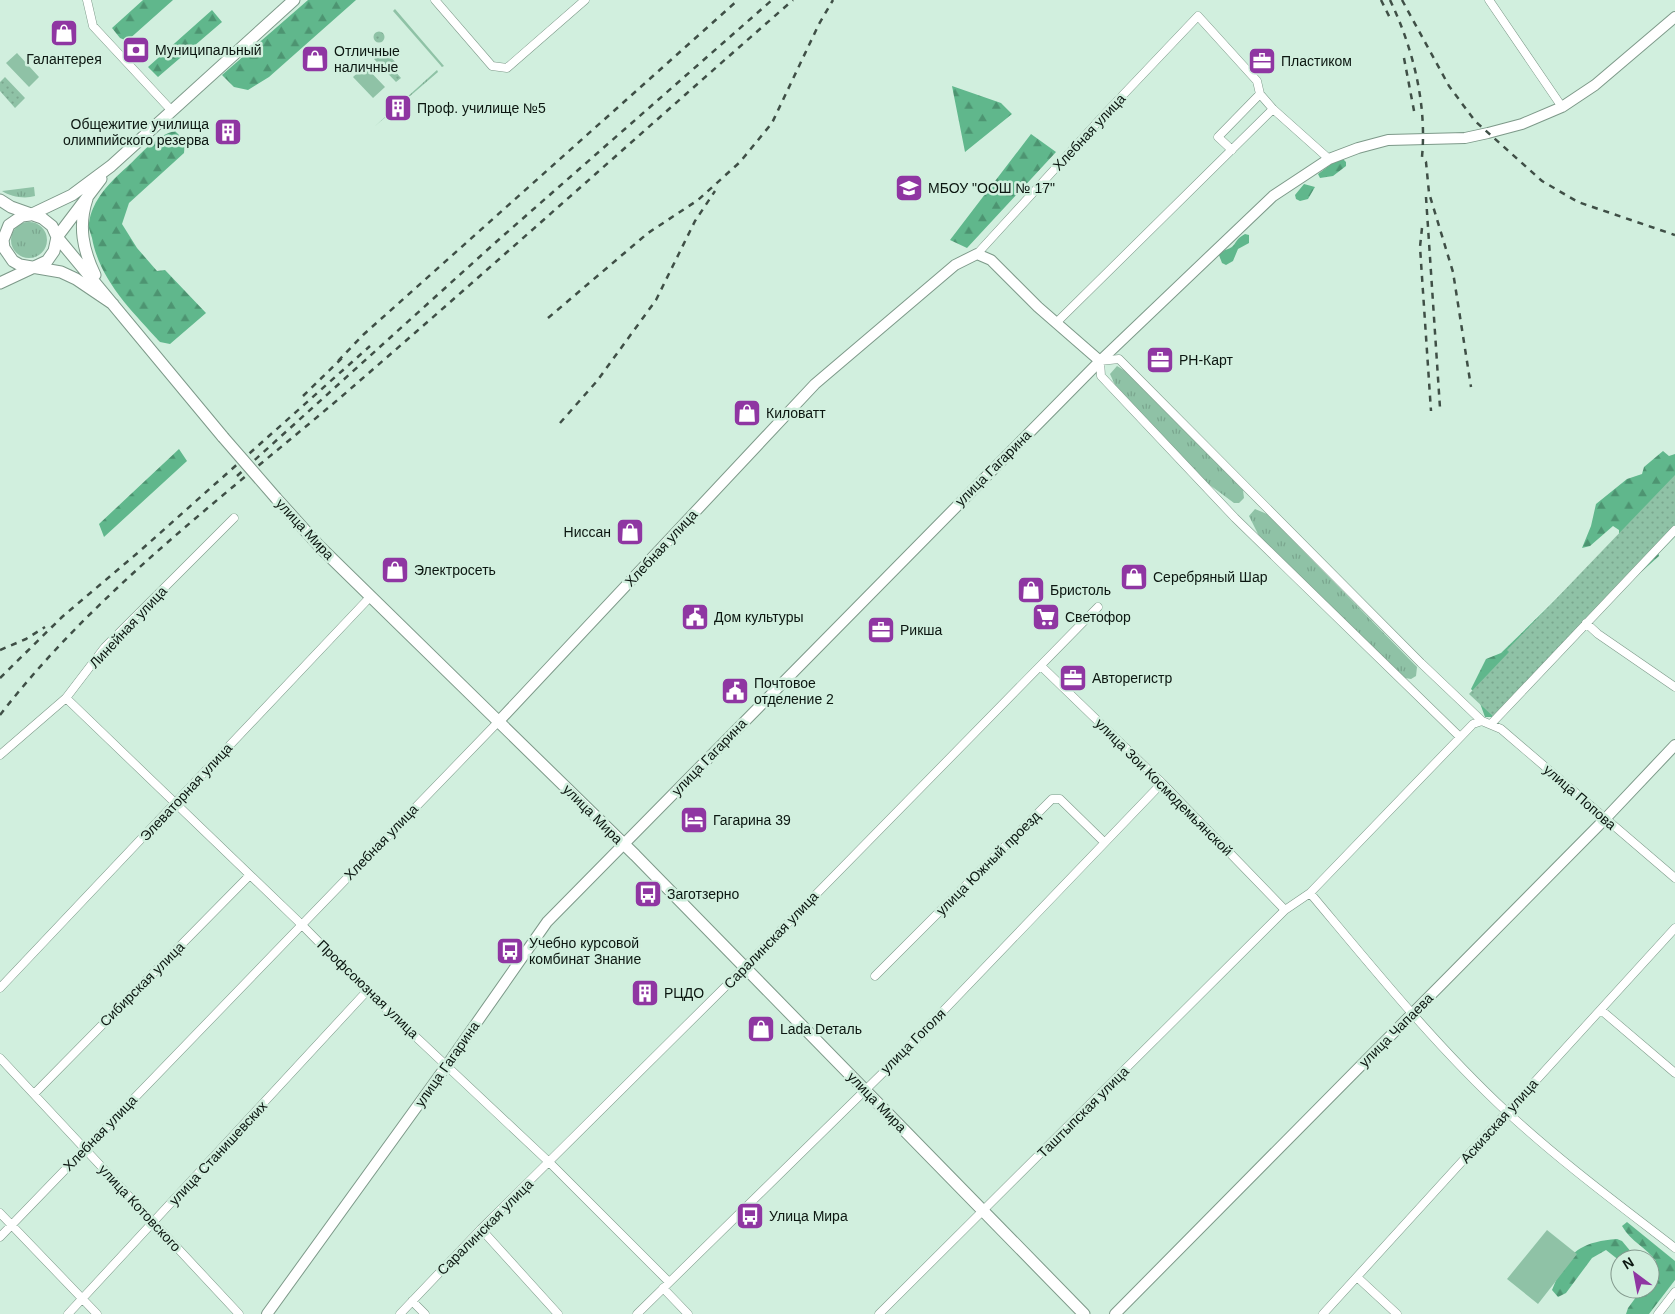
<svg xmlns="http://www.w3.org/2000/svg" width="1675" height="1314" viewBox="0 0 1675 1314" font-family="Arial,sans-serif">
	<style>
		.grass { fill: url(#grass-tufts) }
		.forest { fill: url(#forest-firs) }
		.park { fill: url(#park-dots) }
		.pitch { fill: #8fc2a6 }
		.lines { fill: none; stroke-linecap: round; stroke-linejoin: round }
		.street-casing { stroke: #7d9989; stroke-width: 9 }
		.secondary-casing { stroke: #7d9989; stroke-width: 12 }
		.primary-casing { stroke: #7d9989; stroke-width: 13 }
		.street { stroke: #fff; stroke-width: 8 }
		.secondary { stroke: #fff; stroke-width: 10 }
		.primary { stroke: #fff; stroke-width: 11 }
		.rail { stroke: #3f4f46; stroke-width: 2.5; stroke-dasharray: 6 6; stroke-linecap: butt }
		.primary-bridge-casing { stroke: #7d9989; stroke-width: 13; stroke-linecap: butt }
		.primary-bridge { stroke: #fff; stroke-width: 11 }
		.labels { text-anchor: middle; stroke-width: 5; stroke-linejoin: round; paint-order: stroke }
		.poi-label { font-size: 14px; fill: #0b1610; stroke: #d1efde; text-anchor: start }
		.street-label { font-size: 14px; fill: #0b1610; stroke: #d1efde }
	</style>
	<defs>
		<pattern id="grass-tufts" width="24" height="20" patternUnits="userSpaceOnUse" patternTransform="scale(1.25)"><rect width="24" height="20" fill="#8fc2a6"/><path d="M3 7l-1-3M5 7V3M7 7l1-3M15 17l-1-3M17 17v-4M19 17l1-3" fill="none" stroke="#7aa68e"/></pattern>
		<pattern id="forest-firs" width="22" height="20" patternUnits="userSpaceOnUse" patternTransform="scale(1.25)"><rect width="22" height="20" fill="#60b78c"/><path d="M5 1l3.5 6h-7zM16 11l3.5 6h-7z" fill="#4d9471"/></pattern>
		<pattern id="park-dots" width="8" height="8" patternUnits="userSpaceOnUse" patternTransform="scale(1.25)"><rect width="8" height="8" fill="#8fc2a6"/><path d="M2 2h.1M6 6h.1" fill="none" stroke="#7aa68e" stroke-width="1.8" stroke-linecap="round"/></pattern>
	</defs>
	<rect width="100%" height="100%" fill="#d1efde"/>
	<path class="grass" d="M395,9L444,66L442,67L393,11Z
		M437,70L438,72L374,127Z
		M34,187L35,196C25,199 11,197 2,191Z
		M11 240a18 18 0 1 1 36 0a18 18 0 1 1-36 0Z
		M1117,366L1127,372L1243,490L1244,498L1239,503H1234L1203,480L1115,385L1110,374Z
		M1255,509L1267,514L1417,667L1416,676L1411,679L1405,678L1259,536L1249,516Z"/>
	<path class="forest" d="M143,0H173L127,41L120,38L112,28Z
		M308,0H356L269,77L248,90L234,87L222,75Z
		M212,10L222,22L158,77L148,67Z
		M952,86L1001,103L1012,114L965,152Z
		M175,131L185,141L184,153L129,203L122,224L137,248L157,271L165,270L206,313L170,344L160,342C132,311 100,281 92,238C91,234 88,228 89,223C92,200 110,182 127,167C141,154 156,135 175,131Z
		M1031,134L1056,152L967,248L950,240Z
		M1338,159H1343L1346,162V166L1333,176L1320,178L1318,174Z
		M1304,184L1315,187L1308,199L1300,201L1296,199L1295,195Z
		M1245,234L1249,235V243L1238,249L1233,261L1226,265L1222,263L1219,255C1223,249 1229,250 1233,246C1238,240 1236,239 1245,234Z
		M179,449L187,461L104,537L99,524Z
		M1663,451L1669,456L1675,454V514L1656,540L1659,556L1502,697L1492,717H1485L1477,695L1471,689L1486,659L1501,653L1619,538V530L1613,526L1590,546L1582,548L1591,526L1596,504L1627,479L1642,474L1644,467Z
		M1627,1222L1675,1261V1280L1649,1314H1626L1628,1308L1642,1289H1650V1270L1656,1261C1646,1247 1631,1242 1622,1226Z
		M1617,1239L1622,1241L1637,1259H1620V1261L1606,1250L1592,1258L1566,1293L1558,1297L1552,1290C1566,1255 1577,1242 1617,1239Z"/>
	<path class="park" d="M373.5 37a5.5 5.5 0 1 1 11 0a5.5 5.5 0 1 1-11 0Z
		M384,50L399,66L394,70L401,78L396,82L374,59Z
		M5,77L25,98L15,108L0,91V82Z
		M1675,475V537L1497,720L1469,694L1509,652L1507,650Z"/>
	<path class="pitch" d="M17,53L39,77L29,87L6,63Z
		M365,66L385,87L373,98L353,77Z
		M1547,1230L1577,1254L1538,1304L1507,1279Z"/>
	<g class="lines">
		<g class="street-casing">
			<path id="street" d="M87,0L93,26L172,111
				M435,0L492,66L507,68L585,0
				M1489,0L1562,107
				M1232,150L1218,137L1260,94
				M977,254L1104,115L1198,16L1257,81L1260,94L1273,109L1329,159
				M1056,323L1273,109
				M1586,623L1598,634L1675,687
				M1041,666L1162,783L1285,910
				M66,698L301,924L367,991L550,1163L669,1282
				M1491,724L1675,530
				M1460,737L1235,518L1101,376L1100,361L1119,359L1421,663L1482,721L1501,729L1675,878
				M0,755L66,698L105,647L234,518
				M1310,893C1373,968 1435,1045 1507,1112C1560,1161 1618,1204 1675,1248
				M875,976L1052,799H1060L1104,842
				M0,988L371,596
				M1601,1010L1675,1073
				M0,1058L239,1314
				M34,1094L250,875
				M0,1213L97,1314
				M481,1229L558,1314
				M0,1237L499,721
				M1357,1277L1397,1314
				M663,1288L688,1314
				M412,1301L425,1314
				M68,1314L367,991
				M400,1314L481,1229L731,981L1098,607
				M637,1314L899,1057L1162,783
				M879,1314L1285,910L1310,893L1473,724L1482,721
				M1323,1314L1675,928
				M1658,1314L1675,1292"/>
		</g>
		<g class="secondary-casing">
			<path id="secondary" d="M499,721L815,384L955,265L977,254L991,260L1038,307L1100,361
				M267,1314L447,1065L547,922L1100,361L1273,196L1329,159L1358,148L1388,140L1465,138L1488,133L1522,124L1562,107L1595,85L1675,17
				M1115,1314L1605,819L1675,745"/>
		</g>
		<g class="primary-casing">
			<path id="primary" d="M87,199C78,226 83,250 95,275
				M0,200L11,207L42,218L52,226L57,237L223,437
				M0,283L47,261L54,251L57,237L101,179
				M113,304L76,279L61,272L20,265L13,261L4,248L3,240L9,225L22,216L30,215L72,195L111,166L294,0
				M276,498L320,547L635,855L1084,1314"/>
		</g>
		<use href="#street" class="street"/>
		<use href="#secondary" class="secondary"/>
		<use href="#primary" class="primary"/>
		<path class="rail" d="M1381,0L1391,20
			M1390,0C1413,48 1427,104 1422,157L1426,162L1429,193L1453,272L1471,387
			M1402,0L1449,86L1475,121L1542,181L1578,202L1675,235
			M1404,58L1415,116
			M1426,197L1440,408
			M1422,228L1420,247L1431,411
			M548,318L648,233L698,200L740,162L772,123L819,24L833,0
			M338,361L363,335L738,0
			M303,396L342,358
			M560,423L597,381L656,300L695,221L715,191
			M237,476L496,242L772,0
			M0,650L26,639L45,627
			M0,678L62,617L141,550L370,346
			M0,715C95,592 223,497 341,397C493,266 642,132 793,0"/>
		<g class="primary-bridge-casing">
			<path id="primary-bridge" d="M223,437L276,498"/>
		</g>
		<use href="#primary-bridge" class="primary-bridge"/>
	</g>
	<defs>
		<g id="shop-square" transform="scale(1.4375)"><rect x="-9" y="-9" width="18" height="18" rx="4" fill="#8f36a2" stroke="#d1efde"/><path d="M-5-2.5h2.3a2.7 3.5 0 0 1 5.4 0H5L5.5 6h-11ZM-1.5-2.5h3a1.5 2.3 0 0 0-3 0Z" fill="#fff"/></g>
		<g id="bank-square" transform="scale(1.4375)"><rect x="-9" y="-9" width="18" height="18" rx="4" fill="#8f36a2" stroke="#d1efde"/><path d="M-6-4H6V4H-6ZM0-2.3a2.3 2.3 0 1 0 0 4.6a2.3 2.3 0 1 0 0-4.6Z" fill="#fff"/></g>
		<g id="office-square" transform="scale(1.4375)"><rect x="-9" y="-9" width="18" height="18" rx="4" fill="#8f36a2" stroke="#d1efde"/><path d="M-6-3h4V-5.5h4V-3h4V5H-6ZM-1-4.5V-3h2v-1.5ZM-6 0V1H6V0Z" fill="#fff"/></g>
		<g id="building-square" transform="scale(1.4375)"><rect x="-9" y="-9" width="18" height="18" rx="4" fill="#8f36a2" stroke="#d1efde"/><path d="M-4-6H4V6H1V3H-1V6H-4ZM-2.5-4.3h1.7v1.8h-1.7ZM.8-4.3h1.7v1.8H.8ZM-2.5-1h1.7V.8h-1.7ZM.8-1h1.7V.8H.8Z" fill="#fff"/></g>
		<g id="school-square" transform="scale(1.4375)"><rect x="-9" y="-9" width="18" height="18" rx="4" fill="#8f36a2" stroke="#d1efde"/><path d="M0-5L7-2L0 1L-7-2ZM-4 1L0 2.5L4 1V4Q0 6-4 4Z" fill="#fff"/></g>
		<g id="civic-square" transform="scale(1.4375)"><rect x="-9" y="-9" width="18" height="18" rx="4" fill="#8f36a2" stroke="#d1efde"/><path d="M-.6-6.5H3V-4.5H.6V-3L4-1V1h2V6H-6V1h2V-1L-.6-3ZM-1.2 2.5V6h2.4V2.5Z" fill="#fff"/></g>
		<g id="supermarket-square" transform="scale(1.4375)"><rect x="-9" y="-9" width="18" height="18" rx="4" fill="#8f36a2" stroke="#d1efde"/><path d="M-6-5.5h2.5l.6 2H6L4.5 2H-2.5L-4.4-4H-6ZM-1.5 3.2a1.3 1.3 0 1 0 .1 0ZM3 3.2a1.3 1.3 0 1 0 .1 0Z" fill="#fff"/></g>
		<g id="hotel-square" transform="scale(1.4375)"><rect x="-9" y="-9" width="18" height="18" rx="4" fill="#8f36a2" stroke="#d1efde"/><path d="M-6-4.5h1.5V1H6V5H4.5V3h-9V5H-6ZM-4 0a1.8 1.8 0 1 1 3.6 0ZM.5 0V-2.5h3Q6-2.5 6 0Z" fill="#fff"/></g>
		<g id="bus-square" transform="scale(1.4375)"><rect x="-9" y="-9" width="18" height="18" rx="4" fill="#8f36a2" stroke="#d1efde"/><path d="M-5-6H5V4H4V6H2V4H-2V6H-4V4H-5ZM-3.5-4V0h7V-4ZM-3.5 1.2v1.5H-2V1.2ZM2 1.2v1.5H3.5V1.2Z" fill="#fff"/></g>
	</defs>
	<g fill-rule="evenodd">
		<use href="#shop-square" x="64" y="33"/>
		<use href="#bank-square" x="136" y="50"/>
		<use href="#shop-square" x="315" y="59"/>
		<use href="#office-square" x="1262" y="61"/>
		<use href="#building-square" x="398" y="108"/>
		<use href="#building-square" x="228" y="132"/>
		<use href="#school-square" x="909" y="188"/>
		<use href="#office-square" x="1160" y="360"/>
		<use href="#shop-square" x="747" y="413"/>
		<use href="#shop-square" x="630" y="532"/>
		<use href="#shop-square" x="395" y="570"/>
		<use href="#shop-square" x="1134" y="577"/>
		<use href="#shop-square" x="1031" y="590"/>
		<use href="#civic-square" x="695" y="617"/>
		<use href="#supermarket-square" x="1046" y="617"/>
		<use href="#office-square" x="881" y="630"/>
		<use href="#office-square" x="1073" y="678"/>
		<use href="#civic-square" x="735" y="691"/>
		<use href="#hotel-square" x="694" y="820"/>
		<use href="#bus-square" x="648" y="894"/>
		<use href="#bus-square" x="510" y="951"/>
		<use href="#building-square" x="645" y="993"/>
		<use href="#shop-square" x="761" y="1029"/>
		<use href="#bus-square" x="750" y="1216"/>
	</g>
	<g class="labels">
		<g class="poi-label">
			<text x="155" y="55">Муниципальный</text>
			<text x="334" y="56">Отличные<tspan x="334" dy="16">наличные</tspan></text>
			<text x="64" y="64" text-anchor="middle">Галантерея</text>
			<text x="1281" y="66">Пластиком</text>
			<text x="417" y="113">Проф. училище №5</text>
			<text x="209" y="129" text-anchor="end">Общежитие училища<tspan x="209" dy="16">олимпийского резерва</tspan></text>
			<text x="928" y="193">МБОУ "ООШ № 17"</text>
			<text x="1179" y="365">РН-Карт</text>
			<text x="766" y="418">Киловатт</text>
			<text x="611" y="537" text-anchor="end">Ниссан</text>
			<text x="414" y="575">Электросеть</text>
			<text x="1153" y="582">Серебряный Шар</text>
			<text x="1050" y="595">Бристоль</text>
			<text x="714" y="622">Дом культуры</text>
			<text x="1065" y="622">Светофор</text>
			<text x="900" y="635">Рикша</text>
			<text x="1092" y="683">Авторегистр</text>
			<text x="754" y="688">Почтовое<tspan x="754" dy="16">отделение 2</tspan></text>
			<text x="713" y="825">Гагарина 39</text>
			<text x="667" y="899">Заготзерно</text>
			<text x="529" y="948">Учебно курсовой<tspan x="529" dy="16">комбинат Знание</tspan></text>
			<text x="664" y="998">РЦДО</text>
			<text x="780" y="1034">Lada Dеталь</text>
			<text x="769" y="1221">Улица Мира</text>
		</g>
		<g class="street-label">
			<text transform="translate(1089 132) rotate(-47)" y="5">Хлебная улица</text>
			<text transform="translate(993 468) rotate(-45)" y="5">улица Гагарина</text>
			<text transform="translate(305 529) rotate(47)" y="5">улица Мира</text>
			<text transform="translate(661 548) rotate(-47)" y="5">Хлебная улица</text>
			<text transform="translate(128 627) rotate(-47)" y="5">Линейная улица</text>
			<text transform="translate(709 757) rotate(-46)" y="5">улица Гагарина</text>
			<text transform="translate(1164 787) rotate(45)" y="5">улица Зои Космодемьянской</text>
			<text transform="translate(186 792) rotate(-47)" y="5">Элеваторная улица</text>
			<text transform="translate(1580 797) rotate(41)" y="5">улица Попова</text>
			<text transform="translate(593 814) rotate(45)" y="5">улица Мира</text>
			<text transform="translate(381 842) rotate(-46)" y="5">Хлебная улица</text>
			<text transform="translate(988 863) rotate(-45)" y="5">улица Южный проезд</text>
			<text transform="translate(771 940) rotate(-46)" y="5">Саралинская улица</text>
			<text transform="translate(142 984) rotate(-45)" y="5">Сибирская улица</text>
			<text transform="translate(368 989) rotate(44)" y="5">Профсоюзная улица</text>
			<text transform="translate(1396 1030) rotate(-45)" y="5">улица Чапаева</text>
			<text transform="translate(913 1041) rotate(-45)" y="5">улица Гоголя</text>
			<text transform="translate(447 1064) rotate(-55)" y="5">улица Гагарина</text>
			<text transform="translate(877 1102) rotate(46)" y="5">улица Мира</text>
			<text transform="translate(1083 1112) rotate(-45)" y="5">Таштыпская улица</text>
			<text transform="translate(1499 1121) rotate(-48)" y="5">Аскизская улица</text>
			<text transform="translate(100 1133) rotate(-46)" y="5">Хлебная улица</text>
			<text transform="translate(218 1153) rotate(-47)" y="5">улица Станишевских</text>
			<text transform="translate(140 1208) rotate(47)" y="5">улица Котовского</text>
			<text transform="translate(485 1227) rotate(-45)" y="5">Саралинская улица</text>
		</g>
	</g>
	<g transform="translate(1635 1274) rotate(328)"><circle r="24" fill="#d1efde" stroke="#82988c"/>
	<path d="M0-4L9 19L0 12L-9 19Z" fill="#8f36a2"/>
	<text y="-8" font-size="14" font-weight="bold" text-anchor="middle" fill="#0b1610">N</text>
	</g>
</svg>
